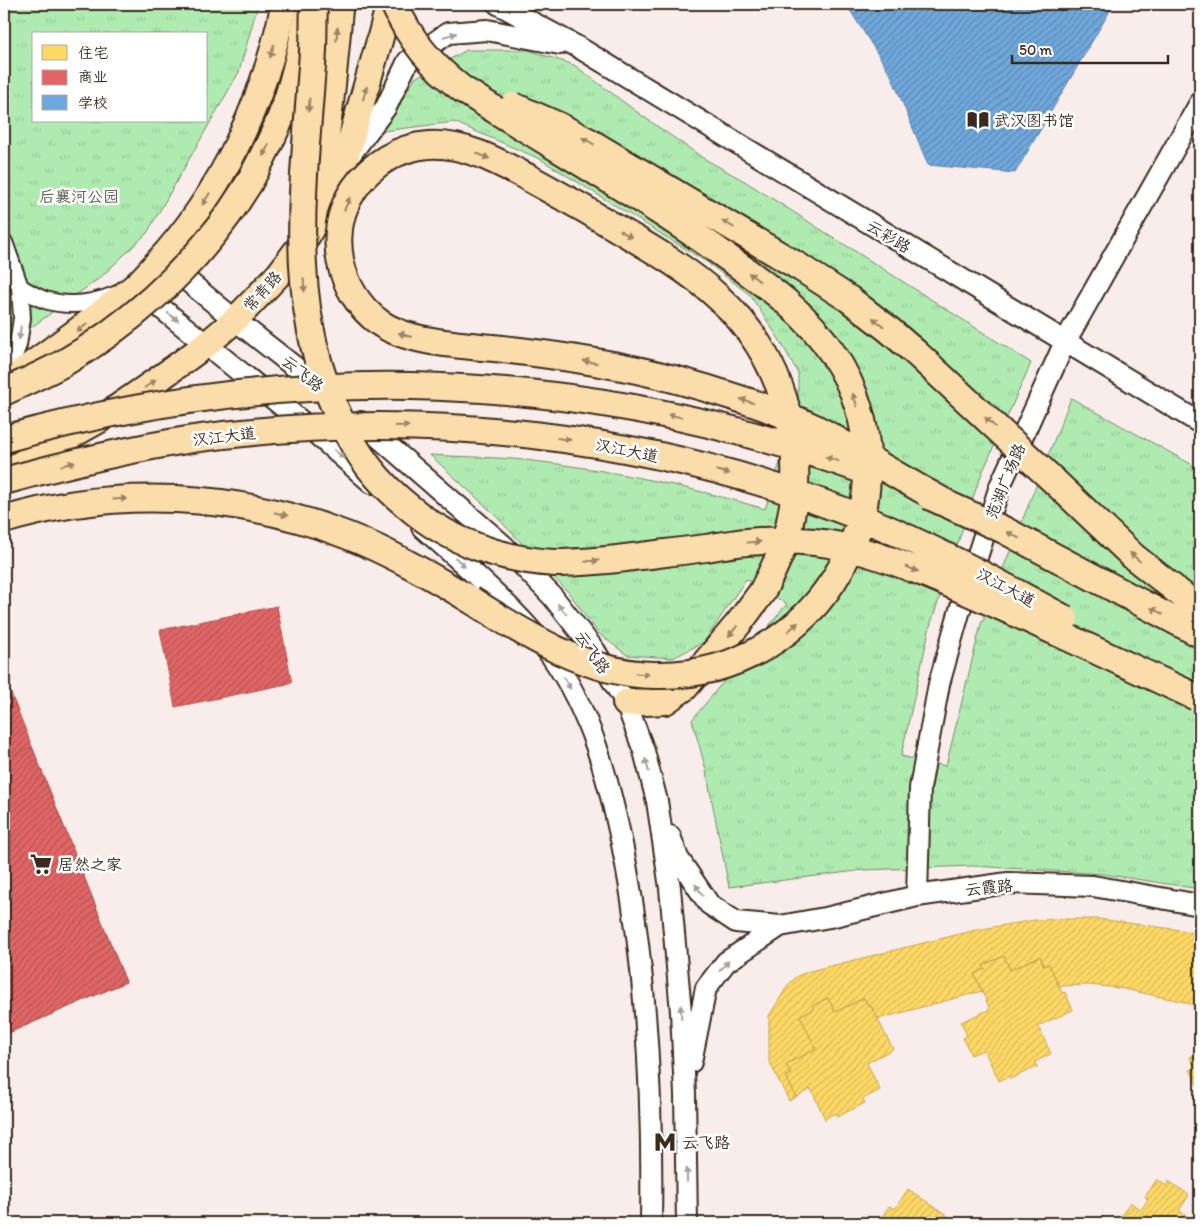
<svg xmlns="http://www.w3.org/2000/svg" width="1204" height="1227" viewBox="0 0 1204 1227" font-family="Itim,'LXGW WenKai TC',sans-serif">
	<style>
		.park { fill: url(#park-tufts); stroke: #758a68; fill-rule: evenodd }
		.homes { fill: url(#homes-hatch); stroke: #c4a450 }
		.shops { fill: url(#shops-hatch); stroke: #ae5450 }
		.schools { fill: url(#schools-hatch); stroke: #5f82a3 }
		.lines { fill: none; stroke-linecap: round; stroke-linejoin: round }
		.minor-casing { stroke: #3b2a1e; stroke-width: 20 }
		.tertiary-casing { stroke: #3b2a1e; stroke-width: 24 }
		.primary-casing { stroke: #3b2a1e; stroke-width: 29 }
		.trunk-casing { stroke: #3b2a1e; stroke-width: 30 }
		.minor { stroke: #fff; stroke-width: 16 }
		.tertiary { stroke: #fff; stroke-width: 20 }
		.primary { stroke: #fbddab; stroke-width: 25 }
		.trunk { stroke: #fbddab; stroke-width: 26 }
		.trunk-bridge-casing { stroke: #3b2a1e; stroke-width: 30; stroke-linecap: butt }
		.trunk-bridge { stroke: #fbddab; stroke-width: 26 }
		.oneway { fill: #9b8464 }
		.oneway2 { fill: #a79f9a }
		.labels { text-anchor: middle; stroke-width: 5; stroke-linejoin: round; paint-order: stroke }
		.poi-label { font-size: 16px; fill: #3b2a1e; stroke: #fff; text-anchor: start }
		.park-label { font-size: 16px; fill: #585a43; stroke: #fff }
		.street-label { font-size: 16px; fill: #3b2a1e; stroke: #fff }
	</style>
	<defs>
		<pattern id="park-tufts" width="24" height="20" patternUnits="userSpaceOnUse" patternTransform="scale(1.25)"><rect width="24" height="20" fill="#afebb1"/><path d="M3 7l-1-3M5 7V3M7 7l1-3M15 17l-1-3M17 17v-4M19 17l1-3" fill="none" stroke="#97ca98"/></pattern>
		<pattern id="homes-hatch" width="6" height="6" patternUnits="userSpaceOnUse" patternTransform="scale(1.25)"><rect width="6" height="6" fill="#ffd966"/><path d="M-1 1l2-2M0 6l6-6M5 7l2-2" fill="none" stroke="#dbba58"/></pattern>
		<pattern id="shops-hatch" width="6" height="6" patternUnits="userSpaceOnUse" patternTransform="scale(1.25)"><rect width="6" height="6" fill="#e06666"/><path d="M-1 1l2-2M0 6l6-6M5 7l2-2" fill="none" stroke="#b75453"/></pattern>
		<pattern id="schools-hatch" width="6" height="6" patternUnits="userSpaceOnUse" patternTransform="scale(1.25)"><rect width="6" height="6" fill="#6fa8dc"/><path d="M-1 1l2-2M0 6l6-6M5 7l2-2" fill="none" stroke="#5c89b2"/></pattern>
	</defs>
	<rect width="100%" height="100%" fill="#f8edea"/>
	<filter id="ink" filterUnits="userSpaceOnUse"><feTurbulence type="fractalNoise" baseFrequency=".02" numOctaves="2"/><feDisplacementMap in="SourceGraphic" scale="10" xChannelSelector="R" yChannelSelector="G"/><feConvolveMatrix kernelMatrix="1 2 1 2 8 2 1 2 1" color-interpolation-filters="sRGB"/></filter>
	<g filter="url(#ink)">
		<path class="park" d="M4,4H258L239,72L147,233L101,277L4,347ZM34,34H206V121H34Z
			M467,50H528L574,65L641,115L703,158L746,182L1031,363L979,480L930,626L901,756L946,766L981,624L1071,398L1200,469V889L1103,874L973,866L864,870L729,887L705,766L692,720L787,604L746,579L704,642L673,658L627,655L598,633L569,593L492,512L430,455C462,457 494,457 525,460C607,469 687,486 765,509L798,407V373L779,339L750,295L708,263L540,159L454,122L383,131L415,78Z"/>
		<path class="homes" d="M1066,919H1098L1181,930L1200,935V1007L1180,1001L1119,988L1089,985L1059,986L1049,964L1044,966L1040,956L1010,970L1004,956L983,965L985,969L974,974L982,991L878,1019L871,1006L869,1007L864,998L835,1012L828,998L812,1006L813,1009L800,1016L816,1049L786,1064L791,1074L786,1076L796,1097L789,1101L769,1061V1016L788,985L797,976L810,971L976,930L1035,920Z
			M1004,956L1010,970L1040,956L1044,966L1049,964L1062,993L1065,992L1073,1010L1038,1026L1051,1054L1035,1062L1037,1067L1010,1079L1009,1076L999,1081L984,1050L971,1055L963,1038L967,1036L961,1022L990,1009L974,974L985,969L983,965Z
			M828,998L835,1012L864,998L869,1007L871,1006L893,1049L867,1063L880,1090L863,1099L865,1103L837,1117L835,1113L825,1119L811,1089L796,1097L786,1076L791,1074L786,1064L816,1049L800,1016L813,1009L812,1006Z
			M1200,1052V1090L1190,1070L1195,1068L1190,1057Z
			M1157,1179L1166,1186L1169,1181L1189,1195L1179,1211L1187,1216L1182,1223H1121L1118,1221L1130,1202L1141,1210L1148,1199L1145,1197Z
			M908,1189L948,1216L943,1223H878L889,1206L895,1209Z"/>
		<path class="shops" d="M277,606L292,683L175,707L160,630Z
			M4,676L126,982L4,1035Z
			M32,747L126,982L4,1035V759Z"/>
		<path class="schools" d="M846,4H1114L1015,173L928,165L891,75Z"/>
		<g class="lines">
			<g class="minor-casing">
				<path id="minor" d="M4,242L20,287L22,318L18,345L8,370L4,374
					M20,287C28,292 36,297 45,300C68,307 93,304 115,295"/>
			</g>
			<g class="tertiary-casing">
				<path id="tertiary" d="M498,4L578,47L1200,423
					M350,155L386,107L408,61L448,33L487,30L560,44
					M167,264L235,320L328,393
					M140,291L312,430L372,483
					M361,422L503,545L553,597L595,651L626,703L644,751L657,801L670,888L681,1012L685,1094L687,1223
					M422,527C447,549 472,571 496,594C516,614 536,634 552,657C591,713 608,778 622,844C647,968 653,1097 651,1223
					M670,836L678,858L709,904L736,922L780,926L726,962L706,988L691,1062
					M917,896L920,788L939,684L959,613L1000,486L1065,342L1200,103
					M780,926L830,917L917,896L1008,883L1093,886L1200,905"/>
			</g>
			<g class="primary-casing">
				<path id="primary" d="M313,206C329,142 334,70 340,4
					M6,383C38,360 70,337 101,313C112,304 123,296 134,287C141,281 148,273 155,265C222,194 265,99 284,4
					M4,473L99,420L163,376L207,344L235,320L279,274L306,238L327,200L344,163L380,39L389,4"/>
			</g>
			<g class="trunk-casing">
				<path id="trunk" d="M249,183C260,162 272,140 281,117C293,85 301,51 307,17
					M4,520C116,486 237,493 346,535C390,552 431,576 471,600
					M626,703L665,701L685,687L739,623L762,592"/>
			</g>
			<use href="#minor" class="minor"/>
			<use href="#tertiary" class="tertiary"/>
			<use href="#primary" class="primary"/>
			<use href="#trunk" class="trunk"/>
			<g class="trunk-bridge-casing">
				<path id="trunk-bridge" d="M314,4C313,24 314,45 312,66C304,184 285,305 339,417C357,455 377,482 410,508C450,542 503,560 555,563C576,563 597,561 617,559C647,555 676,552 706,548C719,546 733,543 747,542C769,540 793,540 815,542C852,546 886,558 921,572C953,585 984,599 1015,613C1075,641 1136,669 1196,697
					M394,4C410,40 431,65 462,89C551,146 645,198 731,260C768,286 808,315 833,354C925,493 821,680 654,675C587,674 526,635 471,600
					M513,106L559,126L586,140L801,268L849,299L888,329L916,353L1054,481L1134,557L1200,609
					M4,392C23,383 43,374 62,364C126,327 185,275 228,215C235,205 242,194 249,183
					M4,439C292,359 584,369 865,471
					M4,481C66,464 129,449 193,439C421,407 658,434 872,522C938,550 1001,584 1065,619
					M929,496L1004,530L1200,634
					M762,592C770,576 778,561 784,544C812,457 786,358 718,297C680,262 630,237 586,210C567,199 547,188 527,177C497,161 464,143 429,145C399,147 371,164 354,189C325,232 338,293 380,323C412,345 472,345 511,350C553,355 595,361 637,370C669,377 700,386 731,396C760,405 788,415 815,428C831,436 846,446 861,454C889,471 917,487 946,503"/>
			</g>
			<use href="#trunk-bridge" class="trunk-bridge"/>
		</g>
		<defs><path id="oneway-solid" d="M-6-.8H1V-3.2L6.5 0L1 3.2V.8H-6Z" transform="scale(1.25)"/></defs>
		<g class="oneway">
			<use href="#oneway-solid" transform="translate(337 34) rotate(-85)"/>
			<use href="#oneway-solid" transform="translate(272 51) rotate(106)"/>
			<use href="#oneway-solid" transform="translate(365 93) rotate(-74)"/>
			<use href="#oneway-solid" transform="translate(309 105) rotate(95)"/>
			<use href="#oneway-solid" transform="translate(588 141) rotate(-151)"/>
			<use href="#oneway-solid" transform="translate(266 150) rotate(116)"/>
			<use href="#oneway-solid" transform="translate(483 156) rotate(24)"/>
			<use href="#oneway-solid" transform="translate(206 199) rotate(122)"/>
			<use href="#oneway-solid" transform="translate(347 204) rotate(-66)"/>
			<use href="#oneway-solid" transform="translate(728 224) rotate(-149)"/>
			<use href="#oneway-solid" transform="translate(626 234) rotate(31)"/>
			<use href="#oneway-solid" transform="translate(754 277) rotate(-142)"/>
			<use href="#oneway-solid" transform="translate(304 285) rotate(86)"/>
			<use href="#oneway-solid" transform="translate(878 322) rotate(-142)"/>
			<use href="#oneway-solid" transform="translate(82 328) rotate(142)"/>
			<use href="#oneway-solid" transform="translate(405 335) rotate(-162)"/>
			<use href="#oneway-solid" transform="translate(590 362) rotate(-170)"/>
			<use href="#oneway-solid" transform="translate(150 384) rotate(-35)"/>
			<use href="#oneway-solid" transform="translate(855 400) rotate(-109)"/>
			<use href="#oneway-solid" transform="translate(747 401) rotate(-162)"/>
			<use href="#oneway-solid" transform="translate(675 416) rotate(-168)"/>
			<use href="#oneway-solid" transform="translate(990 422) rotate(-137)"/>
			<use href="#oneway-solid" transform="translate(402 426) rotate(2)"/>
			<use href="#oneway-solid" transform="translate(564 439) rotate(7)"/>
			<use href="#oneway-solid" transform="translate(832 459) rotate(-161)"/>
			<use href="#oneway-solid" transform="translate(68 464) rotate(-14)"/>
			<use href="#oneway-solid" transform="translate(723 472) rotate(15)"/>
			<use href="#oneway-solid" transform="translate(120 499) rotate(-3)"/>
			<use href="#oneway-solid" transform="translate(281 514) rotate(14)"/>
			<use href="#oneway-solid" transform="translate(1013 535) rotate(-152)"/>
			<use href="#oneway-solid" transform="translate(754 542) rotate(-3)"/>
			<use href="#oneway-solid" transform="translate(1135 557) rotate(-139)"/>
			<use href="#oneway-solid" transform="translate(592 561) rotate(-6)"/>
			<use href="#oneway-solid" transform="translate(912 569) rotate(22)"/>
			<use href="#oneway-solid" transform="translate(1157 611) rotate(-152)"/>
			<use href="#oneway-solid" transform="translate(793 627) rotate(-41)"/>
			<use href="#oneway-solid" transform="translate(733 631) rotate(130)"/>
			<use href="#oneway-solid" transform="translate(642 674) rotate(6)"/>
		</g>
		<g class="oneway2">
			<use href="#oneway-solid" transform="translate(450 35) rotate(-16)"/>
			<use href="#oneway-solid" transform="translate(173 317) rotate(38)"/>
			<use href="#oneway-solid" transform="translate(20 333) rotate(97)"/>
			<use href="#oneway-solid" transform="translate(339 454) rotate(41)"/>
			<use href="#oneway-solid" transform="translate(460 562) rotate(42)"/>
			<use href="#oneway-solid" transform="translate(562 609) rotate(-129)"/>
			<use href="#oneway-solid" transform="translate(567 683) rotate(60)"/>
			<use href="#oneway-solid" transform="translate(647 765) rotate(-105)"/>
			<use href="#oneway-solid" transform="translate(699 890) rotate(-124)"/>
			<use href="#oneway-solid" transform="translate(724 966) rotate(-47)"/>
			<use href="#oneway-solid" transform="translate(681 1012) rotate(-94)"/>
			<use href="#oneway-solid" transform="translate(687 1175) rotate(-91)"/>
		</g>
	</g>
	<defs>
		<g id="library-bare" transform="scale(1.725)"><path d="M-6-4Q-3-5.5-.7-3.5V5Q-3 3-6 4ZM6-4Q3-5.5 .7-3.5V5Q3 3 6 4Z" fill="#3b2a1e" stroke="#fff" stroke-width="2.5" paint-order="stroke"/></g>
		<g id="supermarket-bare" transform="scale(1.725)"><path d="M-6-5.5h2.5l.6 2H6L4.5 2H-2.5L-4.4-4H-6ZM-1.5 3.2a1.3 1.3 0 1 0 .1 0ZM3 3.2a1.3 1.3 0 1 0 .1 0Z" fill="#3b2a1e" stroke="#fff" stroke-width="2.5" paint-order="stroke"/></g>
		<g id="metro-bare" transform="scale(1.725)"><path d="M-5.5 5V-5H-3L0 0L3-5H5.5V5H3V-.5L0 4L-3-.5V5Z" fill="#3b2a1e" stroke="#fff" stroke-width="2.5" paint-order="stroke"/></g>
	</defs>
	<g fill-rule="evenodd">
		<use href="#library-bare" x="978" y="120"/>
		<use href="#supermarket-bare" x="41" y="864"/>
		<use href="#metro-bare" x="665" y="1142"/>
	</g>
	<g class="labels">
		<g class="poi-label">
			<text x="994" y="126">武汉图书馆</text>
			<text x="58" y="870">居然之家</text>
			<text x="682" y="1148">云飞路</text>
		</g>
		<g class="park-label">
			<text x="79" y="202">后襄河公园</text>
		</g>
		<g class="street-label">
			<text transform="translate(889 236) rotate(31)" y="6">云彩路</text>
			<text transform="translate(262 291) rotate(-48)" y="6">常青路</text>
			<text transform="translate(303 373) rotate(38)" y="6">云飞路</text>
			<text transform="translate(224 436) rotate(-7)" y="6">汉江大道</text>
			<text transform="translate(627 450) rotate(11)" y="6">汉江大道</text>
			<text transform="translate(1005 481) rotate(-68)" y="6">范湖广场路</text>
			<text transform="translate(1006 587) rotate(28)" y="6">汉江大道</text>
			<text transform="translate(593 652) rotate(56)" y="6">云飞路</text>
			<text transform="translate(989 887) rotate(-6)" y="6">云霞路</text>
		</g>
	</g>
	<rect width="1204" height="1227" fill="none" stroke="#fff" stroke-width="20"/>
	<rect x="10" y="10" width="1184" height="1207" fill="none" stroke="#3b2a1e" stroke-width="2" filter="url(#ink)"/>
	<rect x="32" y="32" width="175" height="90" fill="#ffffff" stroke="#b1aaa5"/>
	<rect x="42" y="45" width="25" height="15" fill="#ffd966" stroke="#b1aaa5"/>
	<text x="78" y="58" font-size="15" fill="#3b2a1e">住宅</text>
	<rect x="42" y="70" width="25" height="15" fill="#e06666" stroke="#b1aaa5"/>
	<text x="78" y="82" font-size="15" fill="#3b2a1e">商业</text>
	<rect x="42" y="95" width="25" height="15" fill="#6fa8dc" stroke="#b1aaa5"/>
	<text x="78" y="108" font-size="15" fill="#3b2a1e">学校</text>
	<path d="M1012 55v8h156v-8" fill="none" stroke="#3b2a1e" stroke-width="2.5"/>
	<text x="1019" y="55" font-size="15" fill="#3b2a1e" stroke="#ffffff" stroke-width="4" paint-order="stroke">50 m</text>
</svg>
